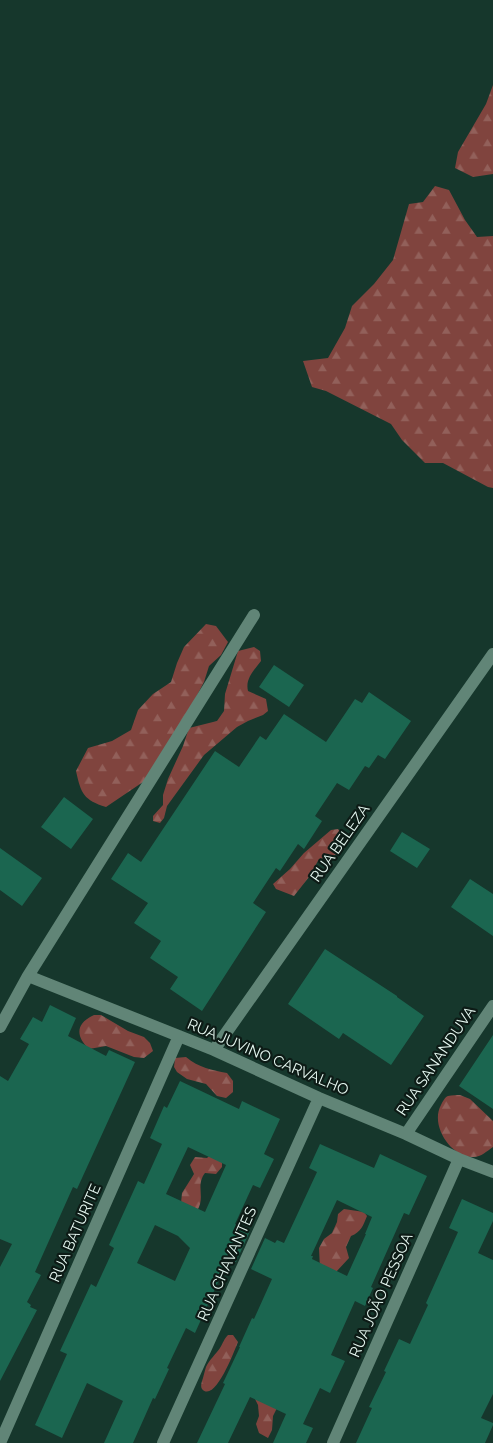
<svg xmlns="http://www.w3.org/2000/svg" width="493" height="1443" viewBox="0 0 493 1443" font-family="Raleway,sans-serif">
	<style>
		.forest { fill: url(#forest-firs) }
		.building { fill: #1b6650; fill-rule: evenodd }
		.lines { fill: none; stroke-linecap: round; stroke-linejoin: round }
		.minor { stroke: #618577; stroke-width: 12 }
		.labels { text-anchor: middle; stroke-width: 4.5; stroke-linejoin: round; paint-order: stroke }
		.street-label { font-size: 15px; fill: #e7f9f2; stroke: #0d1b16 }
	</style>
	<defs>
		<pattern id="forest-firs" width="22" height="20" patternUnits="userSpaceOnUse" patternTransform="scale(1.25)"><rect width="22" height="20" fill="#80443e"/><path d="M5 1l3.5 6h-7zM16 11l3.5 6h-7z" fill="#92605a"/></pattern>
	</defs>
	<rect width="100%" height="100%" fill="#16372c"/>
	<path class="forest" d="M493,85V174L473,177L455,168L458,152L486,104Z
		M435,186L449,190L465,220L477,237L493,236V488L488,487L443,463H425L402,440L391,424L326,391L312,387L303,361L328,358L345,328L352,306L374,284L393,260L409,204L423,202Z
		M206,624L216,626L228,642L221,655L209,666L204,682L193,703L146,780L106,807C84,800 81,794 76,771L88,748L112,741L131,730L138,710L153,694L171,682L177,663L184,647Z
		M254,647L260,651L261,661C254,670 245,679 248,691L266,699L268,711L263,715L248,721L237,727L204,755L167,806L164,818L160,823L153,821V816L163,805V795L168,779L183,746L189,728L217,721L224,711L225,694L238,651Z
		M338,829L347,839C341,856 335,856 319,859L309,877L294,896L276,889L273,884L290,869L304,853L331,830Z
		M94,1015H101L128,1031L144,1037L150,1043L153,1051L144,1058L134,1057L106,1046L89,1049C75,1036 76,1023 94,1015Z
		M186,1057C199,1068 212,1070 227,1073L233,1081V1092L226,1098L217,1096L206,1084L187,1079L177,1072L174,1067L175,1058Z
		M460,1095L470,1099L493,1121V1147C487,1151 480,1158 472,1157C450,1156 430,1125 441,1105C443,1101 445,1097 448,1096C452,1095 457,1095 460,1095Z
		M212,1153L222,1162V1167L216,1174L205,1173C195,1186 206,1197 197,1211L181,1203L182,1193L194,1174L190,1165L195,1157L207,1158Z
		M344,1209L364,1212L367,1216C363,1226 361,1232 351,1236L346,1247L349,1258L336,1272L320,1269L319,1248L324,1239L332,1233L337,1222L338,1214Z
		M228,1335H233L238,1342C235,1349 215,1404 202,1389C200,1386 202,1381 203,1378C204,1374 205,1370 206,1367C209,1360 216,1354 220,1348C223,1343 224,1339 228,1335Z
		M255,1399L277,1408L273,1416L272,1430L268,1438L259,1433L256,1424L259,1416L258,1405Z"/>
	<path class="building" d="M274,665L304,685L289,707L259,687Z
		M369,692L411,721L385,759L378,755L369,768L365,766L349,790L337,783L315,816L322,821L304,849L298,844L280,871L276,868L253,903L266,912L202,1011L170,989L178,977L150,958L161,941L134,923L148,903L111,879L128,853L141,862L215,751L239,767L260,736L266,740L284,714L326,742L355,699L362,703Z
		M64,797L93,819L71,849L41,827Z
		M402,832L430,849L417,868L390,851Z
		M0,848L42,878L22,906L0,890Z
		M470,879L493,894V936L451,907Z
		M325,949L397,996V997L424,1016L391,1065L343,1033L339,1039L288,1004Z
		M50,1005L76,1018L68,1036L106,1056L109,1050L135,1062L77,1189L73,1187L35,1272L41,1275L27,1302L31,1305L30,1307L37,1310L0,1381V1267L12,1244L0,1239V1076L8,1081L29,1044L20,1039L33,1017L42,1022Z
		M493,1035V1109L459,1086Z
		M180,1081L239,1109L242,1101L280,1119L264,1154L274,1159L260,1188L253,1185L235,1224L250,1231L236,1262L230,1259L228,1260L195,1333L186,1328L167,1368L169,1369L155,1399L153,1398L133,1443H104L123,1401L87,1383L62,1438L35,1425L67,1354L60,1351L91,1284L96,1287L114,1248L109,1245L138,1181L144,1184L162,1144L150,1138L164,1106L167,1108ZM188,1147L226,1165L205,1212L166,1194ZM155,1225L178,1236L190,1248L175,1281L137,1263Z
		M320,1144L374,1168L380,1154L427,1176L409,1215L404,1213L371,1287L373,1288L365,1306L355,1301L331,1355L345,1361L330,1393L320,1388L303,1424L313,1428L306,1443H273L286,1414L250,1397L228,1443H197L225,1384L223,1383L240,1347H239L252,1318L254,1319L272,1279L251,1269L265,1238L275,1243L277,1240L284,1243L317,1172L309,1168ZM337,1200L372,1217L365,1234H366L347,1276L312,1259L313,1256H311Z
		M462,1199L493,1213V1221L478,1253L493,1260V1394L481,1418L493,1423V1425L485,1443H356L372,1408L369,1407L386,1372L384,1371L399,1339L410,1344L428,1305L426,1303L458,1232L449,1228Z"/>
	<g class="lines">
		<path class="minor" d="M28,976L214,1050L319,1098L406,1134L459,1159L493,1172
			M0,1027L28,976L254,615
			M214,1050L493,654
			M406,1134L493,1006
			M0,1443L179,1036
			M163,1443L319,1098
			M333,1443L459,1159"/>
	</g>
	<g class="labels">
		<g class="street-label">
			<text transform="translate(340 843) rotate(-55)" y="5">RUA BELEZA</text>
			<text transform="translate(268 1057) rotate(23)" y="5">RUA JUVINO CARVALHO</text>
			<text transform="translate(436 1061) rotate(-56)" y="5">RUA SANANDUVA</text>
			<text transform="translate(75 1233) rotate(-66)" y="5">RUA BATURITE</text>
			<text transform="translate(227 1264) rotate(-66)" y="5">RUA CHAVANTES</text>
			<text transform="translate(381 1295) rotate(-66)" y="5">RUA JOÃO PESSOA</text>
		</g>
	</g>
</svg>
